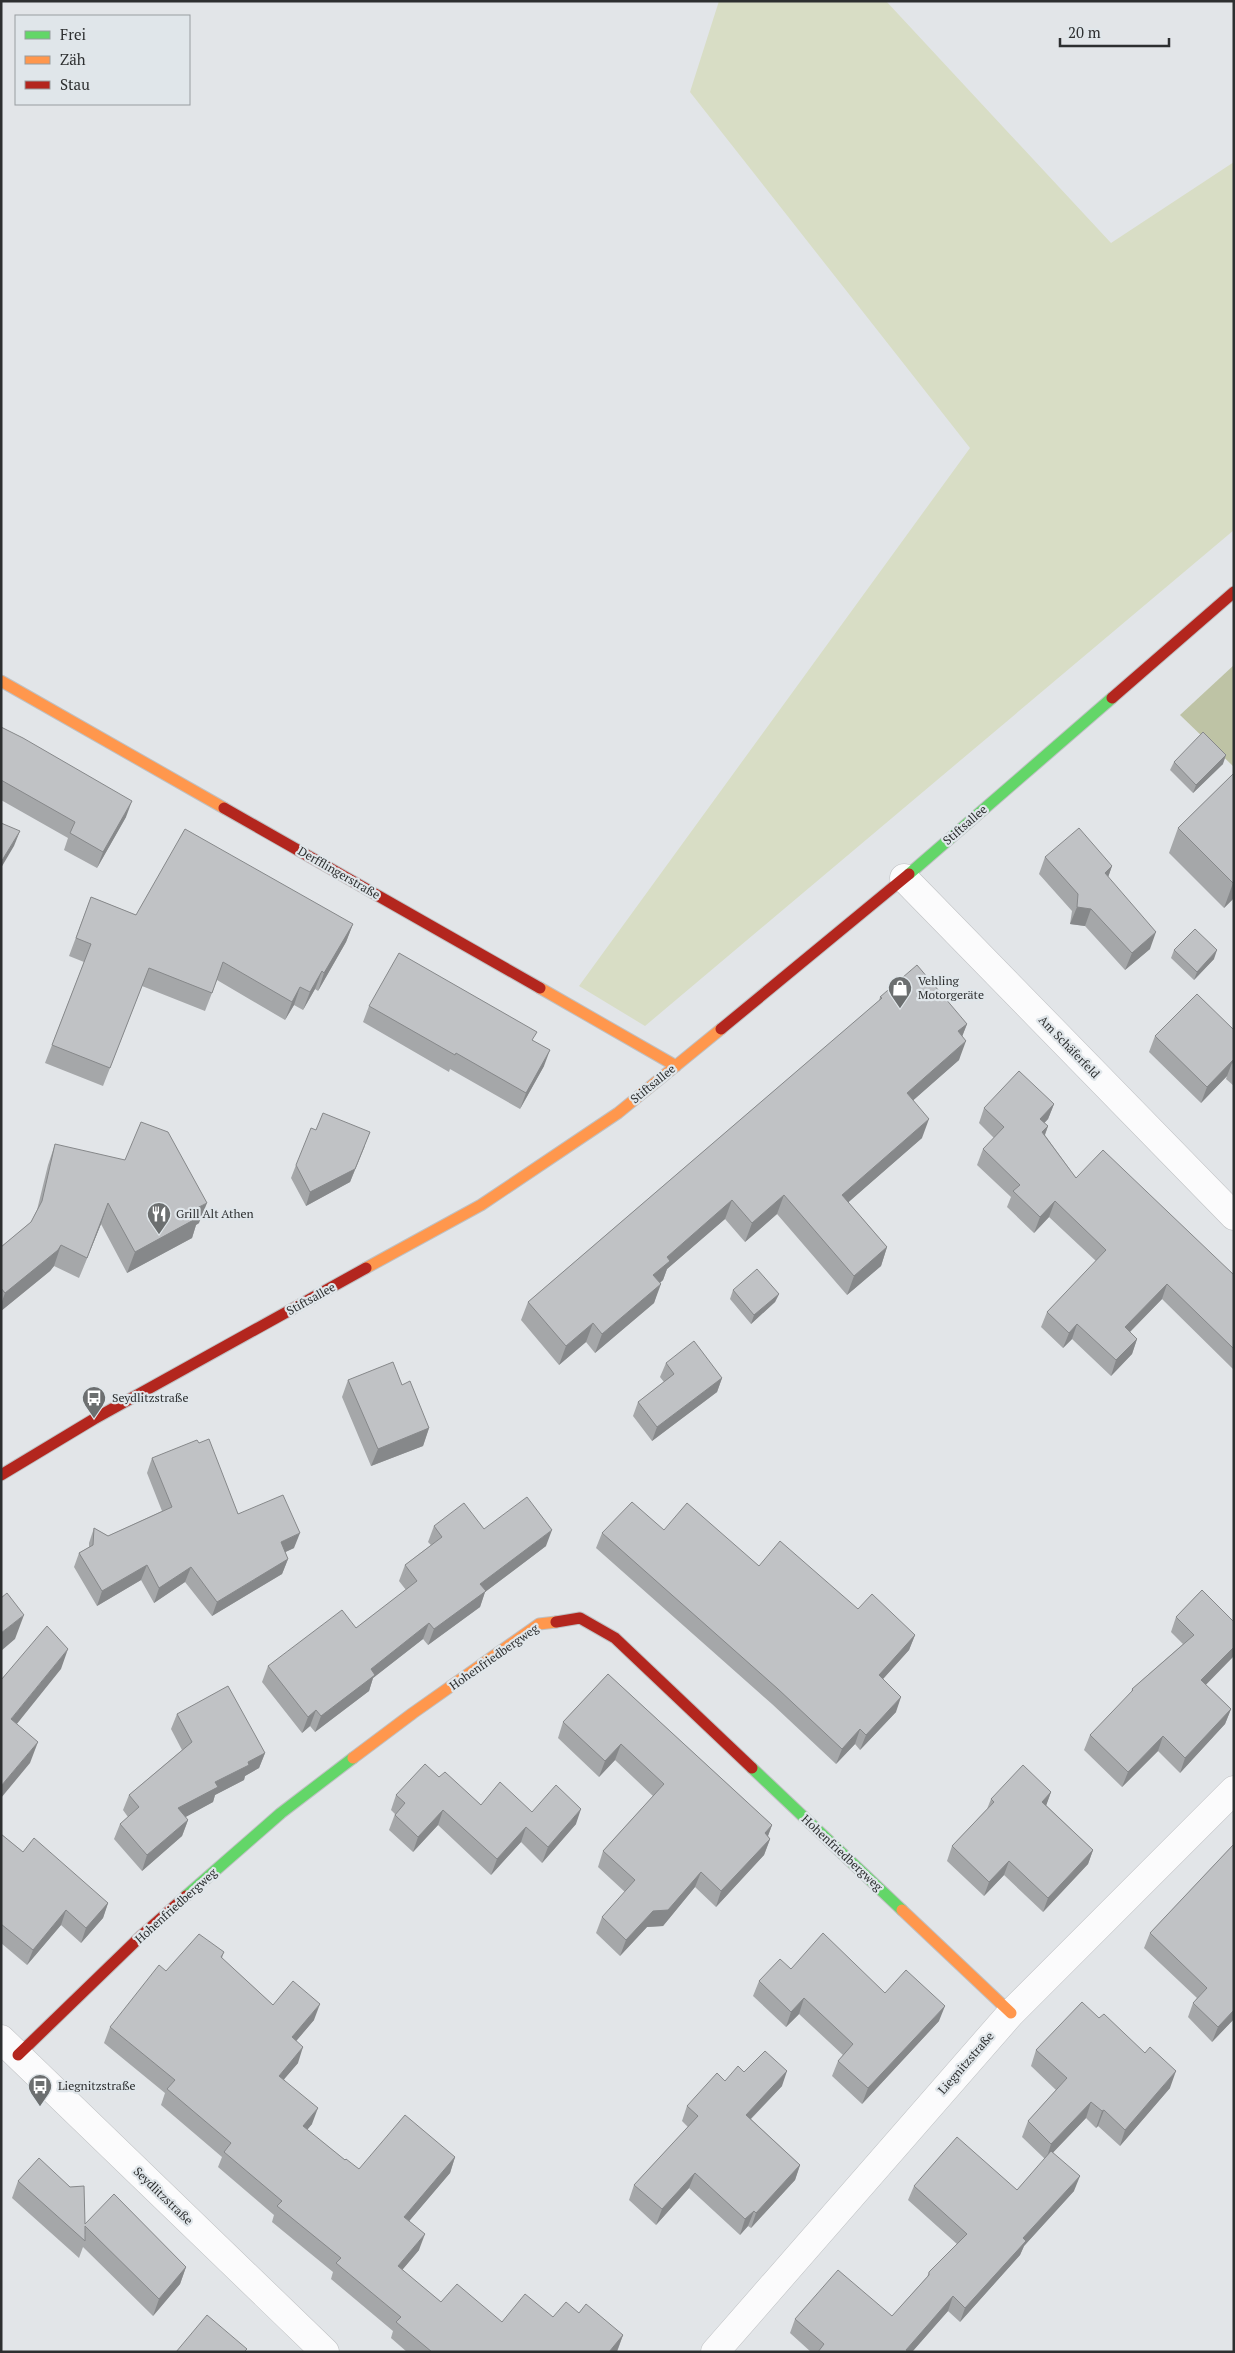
<svg xmlns="http://www.w3.org/2000/svg" width="1235" height="2353" viewBox="0 0 1235 2353" font-family="'PT Serif',serif">
	<style>
		.green { fill: #d8ddc5 }
		.forest { fill: #bec3a5 }
		.lines { fill: none; stroke-linecap: round; stroke-linejoin: round }
		.street-casing { stroke: #bfc1c3; stroke-width: 29 }
		.fast-casing { stroke: #bfc1c3; stroke-width: 13 }
		.slow-casing { stroke: #bfc1c3; stroke-width: 13 }
		.jam-casing { stroke: #bfc1c3; stroke-width: 13 }
		.street { stroke: #fbfbfc; stroke-width: 28 }
		.fast { stroke: #63d668; stroke-width: 11 }
		.slow { stroke: #ff974d; stroke-width: 11 }
		.jam { stroke: #b3261e; stroke-width: 11 }
		.wall { fill: #a5a7a9 }
		.shaded-wall { fill: #86888a }
		.building { fill: #c0c2c5; stroke: #86888a }
		.labels { text-anchor: middle; stroke-width: 4.5; stroke-linejoin: round; paint-order: stroke }
		.street-label { font-size: 12px; fill: #2d2f30; stroke: #e0e6ea }
		.poi-label { font-size: 12px; fill: #2d2f30; stroke: #e0e6ea; text-anchor: start }
	</style>
	<rect width="100%" height="100%" fill="#e2e5e8"/>
	<path class="green" d="M719,1H886L1111,243L1234,162V530L645,1026L579,986L970,448L690,92Z"/>
	<path class="forest" d="M1234,665V767L1180,715Z"/>
	<g class="lines">
		<g class="street-casing">
			<path id="street" d="M904,878L1234,1216
				M1,2039L325,2352
				M715,2352L1011,2013L1234,1790"/>
		</g>
		<g class="fast-casing">
			<path id="fast" d="M909,874L1112,698
				M752,1768L902,1910
				M186,1896L281,1813L353,1758"/>
		</g>
		<g class="slow-casing">
			<path id="slow" d="M1,681L224,808
				M540,988L676,1066
				M366,1268L481,1205L618,1113L721,1029
				M353,1758L413,1713L539,1624L556,1622
				M902,1910L1011,2013"/>
		</g>
		<g class="jam-casing">
			<path id="jam" d="M1112,698L1234,592
				M224,808L540,988
				M721,1029L909,874
				M1,1475L94,1419L366,1268
				M556,1622L580,1618L615,1638L752,1768
				M18,2055L142,1935L186,1896"/>
		</g>
		<use href="#street" class="street"/>
		<use href="#fast" class="fast"/>
		<use href="#slow" class="slow"/>
		<use href="#jam" class="jam"/>
	</g>
	<path class="wall" d="M1,727L126,817L97,868L64,850L68,838L1,800Z
		M1174,762L1223,764L1193,793L1170,770Z
		M1234,773V898L1224,908L1169,853L1178,828Z
		M1045,857L1112,866L1108,877L1150,949L1125,970L1085,926L1070,924L1072,911L1039,874Z
		M91,897L136,915L353,924L346,942L318,991L315,989L303,1010L294,1005L285,1020L217,980L205,1011L142,986L103,1086L45,1063L84,962L69,956Z
		M1174,950L1214,959L1194,980L1171,958Z
		M880,997L967,1024L962,1036L959,1060L913,1100L922,1138L848,1202L887,1247L881,1266L847,1295L777,1214L745,1242L725,1219L667,1269L663,1280L660,1283L654,1303L595,1353L586,1342L559,1365L521,1320L528,1302L879,1001Z
		M369,1006L534,1041L544,1066L520,1109L450,1069L449,1072L363,1022Z
		M1234,1030V1086L1226,1079L1227,1076L1201,1103L1149,1052L1155,1036Z
		M1054,1104L1048,1119L1044,1123L1048,1126L1045,1135L1076,1178L1234,1275V1370L1162,1299L1130,1332L1137,1339L1132,1354L1111,1376L1072,1339L1063,1348L1041,1327L1047,1312L1096,1261L1049,1217L1034,1233L1007,1207L1011,1197L977,1165L983,1149L994,1138L979,1123L984,1108Z
		M55,1144L199,1223L196,1225L192,1238L127,1273L101,1224L79,1278L54,1266L50,1271L1,1311V1247L31,1222L37,1210L48,1165Z
		M365,1146L350,1182L306,1206L291,1178L296,1165Z
		M733,1290L779,1294L775,1302L751,1324L730,1299Z
		M666,1363L722,1378L717,1392L652,1441L633,1416L638,1402L664,1382L660,1377Z
		M348,1380L402,1385L429,1428L423,1446L371,1466L342,1397Z
		M152,1458L238,1514L294,1548L285,1552L288,1559L282,1574L212,1616L185,1582L154,1603L141,1580L97,1606L74,1567L79,1553L89,1547V1543L94,1528L108,1536L162,1511L147,1473Z
		M434,1526L484,1529L546,1546L485,1592L480,1607L428,1645L423,1639L373,1678L369,1691L315,1732L310,1726L302,1733L262,1682L268,1666L356,1628L406,1590L399,1581L405,1565L431,1545L428,1542Z
		M664,1530L759,1566L915,1635L909,1650L883,1679L896,1712L860,1750L855,1744L836,1764L772,1704L596,1548L602,1533Z
		M1202,1590L1206,1685L1231,1709L1225,1724L1180,1773L1158,1751L1122,1787L1084,1750L1090,1735L1131,1693L1132,1689L1183,1644L1171,1632L1176,1617Z
		M608,1674L772,1825L768,1836L770,1839L764,1855L716,1907L695,1887L663,1926L647,1927L620,1956L596,1933L602,1917L625,1892L598,1867L603,1851L653,1796L615,1760L599,1777L558,1738L563,1722Z
		M177,1714L265,1753L259,1768L245,1776L244,1780L215,1795L213,1802L185,1817L188,1820L182,1836L142,1871L114,1839L120,1824L128,1817L123,1810L129,1795L182,1750L171,1729Z
		M439,1777L481,1805L532,1812L576,1824L542,1863L521,1842L491,1875L438,1825L413,1852L389,1830L395,1814L391,1810L396,1795Z
		M1051,1792L1046,1805L1093,1850L1088,1864L1043,1912L1004,1875L984,1896L947,1861L952,1846L987,1809L991,1799Z
		M1,1834L23,1852L108,1903L103,1918L81,1943L61,1925L27,1965L1,1943Z
		M1234,1844V2019L1212,2042L1188,2017L1193,2003L1197,1998L1144,1948L1150,1933Z
		M224,1952L222,1958L273,2005L314,2020L296,2041L298,2063L284,2079L312,2124L307,2130L345,2160L359,2169L455,2157L450,2173L409,2221L419,2250L402,2270L441,2302L502,2322L553,2317L579,2313L623,2335L617,2352H407L391,2338L393,2331L331,2279L333,2272L272,2222L274,2215L218,2167L222,2157L161,2105L165,2093L104,2043L110,2027L166,1971Z
		M791,1969L885,1993L939,2021L862,2104L832,2076L838,2061L843,2055L799,2014L786,2027L753,1996L759,1981Z
		M1036,2050L1170,2088L1120,2146L1098,2126L1096,2128L1086,2118L1053,2152L1074,2191L1024,2246L1020,2255L960,2322L948,2311L912,2352H811L790,2333L795,2319L892,2316L927,2277L929,2272L957,2244L908,2200L914,2186L1017,2190L1045,2159L1022,2137L1028,2121L1056,2090L1031,2066Z
		M744,2072L782,2086L751,2119L800,2165L795,2180L751,2228L748,2226L740,2235L689,2188L656,2225L629,2200L634,2185L688,2127L682,2121L687,2106L725,2081Z
		M18,2181L85,2224L186,2267L180,2284L153,2316L83,2247L79,2258L12,2198Z"/>
	<path class="shaded-wall" d="M1226,755L1223,764L1193,793L1196,785Z
		M132,801L126,817L97,868L103,852Z
		M20,831L14,846L1,868V862Z
		M1112,866L1106,883L1105,873Z
		M1234,882V898L1224,908L1233,883Z
		M1077,907L1091,909L1085,926L1070,924Z
		M353,924L346,942L318,991L324,973Z
		M1156,932L1150,949L1125,970L1132,953Z
		M1217,950L1214,959L1194,980L1197,972Z
		M322,971L315,989L303,1010L310,992Z
		M300,987L294,1005L285,1020L292,1002Z
		M967,1024L960,1042L958,1031Z
		M966,1041L959,1060L900,1112L907,1093Z
		M550,1050L544,1066L520,1109L526,1093Z
		M1234,1059V1065L1232,1063L1227,1076L1201,1103L1207,1087Z
		M1054,1104L1048,1119L1034,1134L1040,1119Z
		M929,1119L922,1138L835,1214L842,1195Z
		M1048,1126L1042,1142V1132Z
		M370,1132L350,1182L306,1206L310,1192Z
		M784,1195L777,1214L745,1242L752,1223Z
		M732,1200L725,1219L667,1269L663,1280L647,1294L653,1275L667,1257Z
		M1055,1201L1049,1217L1034,1233L1040,1217Z
		M108,1203L101,1224L79,1278L87,1258Z
		M207,1203L199,1223L196,1225L192,1238L127,1273L135,1252L195,1209Z
		M61,1245L54,1266L50,1271L1,1311V1304L5,1293Z
		M887,1247L881,1266L847,1295L854,1276Z
		M661,1284L654,1303L595,1353L602,1334Z
		M1167,1284L1162,1299L1119,1343L1125,1327Z
		M779,1294L775,1302L751,1324L754,1315Z
		M593,1323L586,1342L559,1365L566,1346Z
		M1077,1324L1072,1339L1063,1348L1069,1333Z
		M1137,1339L1132,1354L1111,1376L1116,1360Z
		M722,1378L717,1392L652,1441L657,1427Z
		M429,1428L423,1446L371,1466L378,1449Z
		M552,1530L546,1546L485,1592L480,1607L428,1645L434,1629L480,1584Z
		M300,1533L294,1548L275,1557L281,1542Z
		M288,1559L282,1574L212,1616L217,1602Z
		M147,1565L141,1580L97,1606L102,1591Z
		M191,1567L185,1582L154,1603L159,1588Z
		M24,1615L15,1639L1,1651V1633Z
		M429,1623L423,1639L373,1678L369,1691L315,1732L321,1716L371,1669Z
		M915,1635L909,1650L873,1690L879,1675Z
		M1234,1647V1656L1196,1695L1201,1680Z
		M68,1649L61,1669L4,1740L11,1719Z
		M901,1697L896,1712L860,1750L866,1735Z
		M1231,1709L1225,1724L1180,1773L1185,1758Z
		M316,1710L310,1726L302,1733L308,1717Z
		M860,1729L855,1744L836,1764L842,1749Z
		M1163,1736L1158,1751L1122,1787L1128,1772Z
		M38,1742L30,1763L1,1798V1786Z
		M621,1744L615,1760L599,1777L605,1761Z
		M265,1753L259,1768L245,1776L244,1780L215,1795L213,1802L173,1824L178,1808L215,1782L248,1762Z
		M1051,1792L1046,1806L1042,1802Z
		M581,1809L576,1824L542,1863L548,1847Z
		M443,1810L438,1825L413,1852L418,1837Z
		M188,1820L182,1836L142,1871L147,1855Z
		M772,1825L766,1841L765,1833Z
		M526,1827L521,1842L491,1875L497,1859Z
		M770,1839L764,1855L716,1907L721,1891Z
		M1093,1850L1088,1864L1043,1912L1048,1898Z
		M1009,1861L1004,1875L984,1896L989,1882Z
		M701,1872L695,1887L663,1926L647,1927L620,1956L626,1940L653,1911Z
		M108,1903L103,1918L81,1943L86,1928Z
		M66,1910L61,1925L27,1965L33,1950Z
		M804,1998L799,2014L786,2027L791,2012Z
		M320,2004L314,2020L286,2053L292,2037Z
		M945,2006L939,2021L862,2104L868,2088Z
		M1234,2010V2019L1212,2042L1218,2027Z
		M303,2047L298,2063L274,2091L279,2076Z
		M787,2071L782,2086L740,2130L746,2115Z
		M1176,2071L1170,2088L1120,2146L1125,2130Z
		M1091,2102L1086,2118L1046,2160L1051,2144Z
		M318,2108L312,2124L297,2142L303,2126Z
		M1104,2110L1098,2126L1096,2128L1102,2111Z
		M455,2157L450,2173L399,2233L404,2217Z
		M800,2165L795,2180L751,2228L756,2213Z
		M695,2173L689,2188L656,2225L662,2209Z
		M1080,2176L1074,2191L1024,2246L1020,2255L960,2322L965,2308L1023,2238Z
		M754,2211L748,2226L740,2235L745,2219Z
		M425,2234L419,2250L392,2282L398,2266Z
		M186,2267L180,2284L153,2316L159,2299Z
		M953,2296L948,2311L912,2352H906V2350Z
		M623,2335L617,2351V2352H609Z"/>
	<path class="building" d="M1,727L23,738L132,801L103,852L70,833L75,822L1,780Z
		M1203,732L1226,755L1196,785L1174,762Z
		M1234,773V882L1233,883L1178,828Z
		M1,823L20,831L1,862Z
		M1079,828L1112,866L1105,873L1156,932L1132,953L1091,909L1077,907L1078,894L1045,857Z
		M185,829L353,924L324,973L322,971L310,992L300,987L292,1002L223,962L212,993L149,968L110,1068L52,1045L91,944L76,938L91,897L136,915Z
		M1195,929L1217,950L1197,972L1174,950Z
		M399,953L537,1032L532,1040L550,1050L526,1093L456,1053L455,1055L369,1006Z
		M917,965L967,1024L958,1031L966,1041L907,1093L929,1119L842,1195L887,1247L854,1276L784,1195L752,1223L732,1200L667,1257L670,1261L653,1275L661,1284L602,1334L593,1323L566,1346L528,1302L882,998L880,997Z
		M1197,994L1234,1030V1059L1207,1087L1155,1036Z
		M1019,1071L1054,1104L1040,1119L1048,1126L1042,1132L1076,1178L1103,1150L1234,1275V1349L1167,1284L1125,1327L1137,1339L1116,1360L1077,1324L1069,1333L1047,1312L1106,1250L1055,1201L1040,1217L1013,1191L1020,1185L983,1149L1004,1127L984,1108Z
		M323,1113L370,1132L355,1169L310,1192L296,1165L311,1128L316,1130Z
		M141,1122L168,1132L207,1203L195,1209L199,1217L135,1252L108,1203L87,1258L61,1245L58,1250L5,1293L1,1288V1247L31,1222L42,1201L55,1144L125,1160Z
		M757,1269L779,1294L754,1315L733,1290Z
		M694,1341L722,1378L657,1427L638,1402L674,1374L666,1363Z
		M393,1362L402,1385L410,1381L429,1428L378,1449L348,1380Z
		M209,1439L238,1514L283,1495L300,1533L281,1542L288,1559L217,1602L191,1567L159,1588L147,1565L102,1591L79,1553L93,1545L94,1528L108,1536L172,1507L152,1458L197,1440L199,1443Z
		M527,1497L552,1530L480,1584L486,1591L434,1629L429,1623L371,1669L375,1675L321,1716L316,1710L308,1717L268,1666L342,1610L356,1628L417,1581L405,1565L442,1537L434,1526L464,1503L484,1529Z
		M632,1502L664,1530L687,1503L759,1566L780,1541L858,1609L872,1594L915,1635L879,1675L901,1697L866,1735L860,1729L842,1749L778,1689L602,1533Z
		M1202,1590L1234,1622V1647L1201,1680L1231,1709L1185,1758L1163,1736L1128,1772L1090,1735L1133,1690L1132,1689L1194,1635L1176,1617Z
		M7,1593L24,1615L1,1633V1598Z
		M47,1626L68,1649L11,1719L38,1742L1,1786V1680Z
		M608,1674L772,1825L765,1833L770,1839L721,1891L701,1872L668,1910L653,1911L626,1940L602,1917L635,1880L603,1851L664,1784L621,1744L605,1761L563,1722Z
		M228,1686L265,1753L248,1762L249,1765L215,1782L218,1787L178,1808L188,1820L147,1855L120,1824L139,1807L129,1795L192,1742L177,1714Z
		M425,1764L439,1777L445,1772L481,1805L500,1782L532,1812L556,1785L581,1809L548,1847L526,1827L497,1859L443,1810L418,1837L395,1815L405,1803L396,1795Z
		M1023,1765L1051,1792L1042,1802L1093,1850L1048,1898L1009,1861L989,1882L952,1846L994,1802L991,1799Z
		M1,1834L23,1852L34,1838L108,1903L86,1928L66,1910L33,1950L1,1924Z
		M1234,1844V2010L1218,2027L1193,2003L1207,1988L1150,1933Z
		M823,1933L885,1993L906,1970L945,2006L868,2088L838,2061L853,2044L804,1998L791,2012L759,1981L780,1959L791,1969Z
		M199,1934L224,1952L221,1957L273,2005L293,1981L320,2004L292,2037L303,2047L279,2076L318,2108L303,2126L345,2160L346,2159L359,2169L405,2115L455,2157L404,2217L425,2234L398,2266L441,2302L457,2284L502,2322L525,2294L553,2317L566,2302L579,2313L586,2304L623,2335L609,2352H432L396,2322L401,2317L336,2263L341,2258L277,2206L282,2201L224,2152L231,2143L167,2089L175,2080L110,2027L159,1965L166,1971Z
		M1082,2002L1099,2018L1104,2014L1145,2053L1150,2047L1176,2071L1125,2130L1104,2110L1102,2111L1091,2102L1051,2144L1028,2121L1067,2078L1036,2050Z
		M765,2051L787,2071L746,2115L800,2165L756,2213L754,2211L745,2219L695,2173L662,2209L634,2185L698,2116L687,2106L717,2073L725,2081L738,2066L744,2072Z
		M957,2137L1017,2190L1051,2151L1080,2176L1023,2238L1026,2241L965,2308L953,2296L906,2350L909,2352H818L824,2344L795,2319L838,2270L892,2316L929,2275V2272L967,2234L914,2186Z
		M39,2158L70,2187L84,2186L85,2224L114,2194L186,2267L159,2299L85,2226V2241L18,2181Z
		M207,2315L247,2349L244,2352H176Z"/>
	<defs>
		<g id="shop-pin" transform="scale(1.25)"><path d="M0 17L-7.5 6A9.5 9.5 0 1 1 7.5 6Z" fill="#6c6f70" stroke="#e0e6ea"/><path d="M-5-2.5h2.3a2.7 3.5 0 0 1 5.4 0H5L5.5 6h-11ZM-1.5-2.5h3a1.5 2.3 0 0 0-3 0Z" fill="#fff"/></g>
		<g id="restaurant-pin" transform="scale(1.25)"><path d="M0 17L-7.5 6A9.5 9.5 0 1 1 7.5 6Z" fill="#6c6f70" stroke="#e0e6ea"/><path d="M-5-6h1v4h1v-4h1v4h1v-4h1v5L-1.5 .5V6h-2V.5L-5-1ZM5-6V6H3V1.5H1.5Q1.5-4 5-6Z" fill="#fff"/></g>
		<g id="bus-pin" transform="scale(1.25)"><path d="M0 17L-7.5 6A9.5 9.5 0 1 1 7.5 6Z" fill="#6c6f70" stroke="#e0e6ea"/><path d="M-5-6H5V4H4V6H2V4H-2V6H-4V4H-5ZM-3.5-4V0h7V-4ZM-3.5 1.2v1.5H-2V1.2ZM2 1.2v1.5H3.5V1.2Z" fill="#fff"/></g>
	</defs>
	<g fill-rule="evenodd">
		<use href="#shop-pin" x="900" y="988"/>
		<use href="#restaurant-pin" x="159" y="1214"/>
		<use href="#bus-pin" x="94" y="1398"/>
		<use href="#bus-pin" x="40" y="2086"/>
	</g>
	<g class="labels">
		<g class="street-label">
			<text transform="translate(965 825) rotate(-41)" y="4">Stiftsallee</text>
			<text transform="translate(339 873) rotate(30)" y="4">Derfflingerstraße</text>
			<text transform="translate(1069 1047) rotate(46)" y="4">Am Schäferfeld</text>
			<text transform="translate(653 1084) rotate(-39)" y="4">Stiftsallee</text>
			<text transform="translate(311 1299) rotate(-29)" y="4">Stiftsallee</text>
			<text transform="translate(494 1657) rotate(-35)" y="4">Hohenfriedbergweg</text>
			<text transform="translate(842 1853) rotate(43)" y="4">Hohenfriedbergweg</text>
			<text transform="translate(176 1906) rotate(-42)" y="4">Hohenfriedbergweg</text>
			<text transform="translate(966 2063) rotate(-49)" y="4">Liegnitzstraße</text>
			<text transform="translate(163 2196) rotate(44)" y="4">Seydlitzstraße</text>
		</g>
		<g class="poi-label">
			<text x="918" y="985">Vehling<tspan x="918" dy="14">Motorgeräte</tspan></text>
			<text x="176" y="1218">Grill Alt Athen</text>
			<text x="112" y="1402">Seydlitzstraße</text>
			<text x="58" y="2090">Liegnitzstraße</text>
		</g>
	</g>
	<rect width="1235" height="2353" fill="none" stroke="#2d2f30" stroke-width="5"/>
	<rect x="15" y="15" width="175" height="90" fill="#e0e6ea" stroke="#989da0"/>
	<rect x="25" y="31" width="25" height="8" fill="#63d668" stroke="#989da0"/>
	<text x="60" y="40" font-size="15" fill="#2d2f30">Frei</text>
	<rect x="25" y="56" width="25" height="8" fill="#ff974d" stroke="#989da0"/>
	<text x="60" y="65" font-size="15" fill="#2d2f30">Zäh</text>
	<rect x="25" y="81" width="25" height="8" fill="#b3261e" stroke="#989da0"/>
	<text x="60" y="90" font-size="15" fill="#2d2f30">Stau</text>
	<path d="M1060 38v8h109v-8" fill="none" stroke="#2d2f30" stroke-width="2.5"/>
	<text x="1068" y="38" font-size="15" fill="#2d2f30" stroke="#e0e6ea" stroke-width="4" paint-order="stroke">20 m</text>
</svg>
